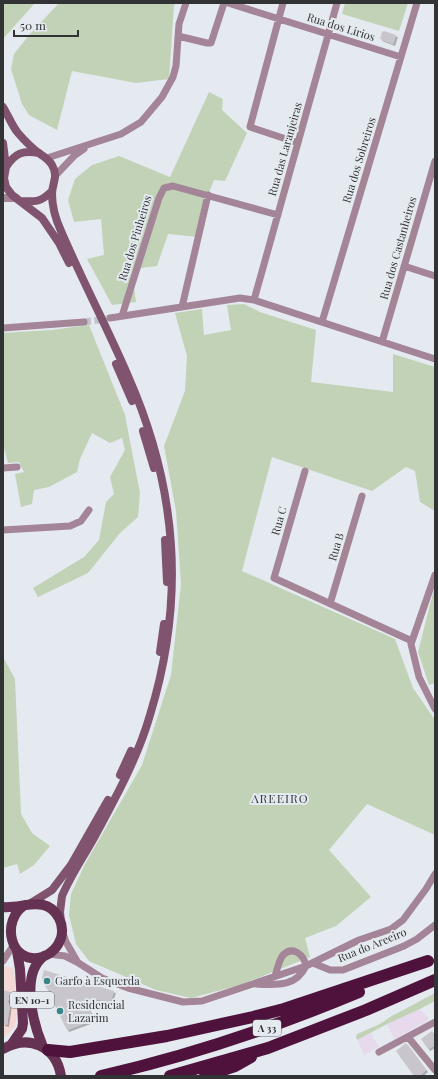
<svg xmlns="http://www.w3.org/2000/svg" width="438" height="1079" viewBox="0 0 438 1079" font-family="'Playfair Display',serif">
	<style>
		.industrial { fill: #e7daed }
		.education { fill: #f3d8d6 }
		.green { fill: #c1d2b7 }
		.building { fill: #c8c5cc; filter: url(#shadow) }
		.lines { fill: none; stroke-linecap: round; stroke-linejoin: round }
		.minor-tunnel { stroke: #c1c5cb; stroke-width: 7; stroke-dasharray: 7 3.5; stroke-linecap: butt }
		.minor { stroke: #a48497; stroke-width: 7 }
		.tertiary { stroke: #a48497; stroke-width: 8 }
		.secondary { stroke: #80546f; stroke-width: 8 }
		.primary { stroke: #663253; stroke-width: 10 }
		.motorway { stroke: #4e123c; stroke-width: 12 }
		.poi-dot { fill: #3b8486; stroke: #e5eaf0; stroke-width: 1.5 }
		.labels { text-anchor: middle; stroke-width: 4; stroke-linejoin: round; paint-order: stroke }
		.shield { fill: #e5eaf0; stroke: #676a6d; stroke-width: 1 }
		.shield-label { font-size: 10px; font-weight: bold; fill: #313335 }
		.street-label { font-size: 11px; fill: #313335; stroke: #e5eaf0 }
		.poi-label { font-size: 11px; fill: #313335; stroke: #e5eaf0; text-anchor: start }
		.neighbourhood-label { font-size: 12px; letter-spacing: 1px; fill: #363a3e; stroke: #e5eaf0 }
	</style>
	<defs>
		<filter id="shadow"><feDropShadow dx="2" dy="2" stdDeviation="0" flood-color="#0004"/></filter>
	</defs>
	<rect width="100%" height="100%" fill="#e5eaf0"/>
	<path class="industrial" d="M420,1009L428,1018L427,1021L394,1039L387,1024Z
		M371,1033L379,1047L364,1055L357,1040Z"/>
	<path class="education" d="M3,966L14,968L17,1008L16,1022L14,1028L3,1039Z"/>
	<path class="green" d="M3,3H35L3,39Z
		M59,3H176L174,6L169,79L136,83L72,71L57,130L29,115L22,104L11,69L14,54L30,34Z
		M345,3H408L399,31L342,14Z
		M209,92L223,99L222,110L247,133L225,181L214,180L208,195L198,237L168,234L157,266L141,268L133,280L136,302L112,305L87,259L104,255L101,219L74,222L68,200L75,179L92,165L119,156L170,177Z
		M244,304L260,312L316,330L311,382L393,392V354L435,367V511L420,502L415,471L406,467L372,491L272,457L242,571L395,639L413,688L435,720V835L367,804L329,850L371,897L336,926L305,938L310,957L240,985L191,998L156,990L89,961L76,944L69,915L71,894L85,864L142,765L171,675L181,584L176,511L164,446L185,391L187,356L175,313L202,309L204,335L231,330L227,305Z
		M89,325L125,415L140,493L138,517L120,533L88,573L38,597L33,588L84,557L99,540L106,502L114,494L110,477L125,450L122,438L110,443L92,433L80,459L77,472L49,487L34,490L32,504L21,507L15,474L24,472L19,462L8,463L3,444V333L52,330Z
		M435,585V683L429,685L418,652Z
		M3,657L15,679L21,814L32,833L50,846L34,865L20,874L17,864L3,868V766H4L3,761Z
		M435,993V1001L420,1009L387,1024L357,1040L356,1037L357,1034L380,1024L390,1017Z"/>
	<path class="building" d="M384,31L396,35L393,44L380,39L382,32Z
		M44,970L114,991L110,1003L97,999L96,1002L84,999L94,1020L67,1030L50,996L51,993L49,992L47,989L43,982L42,978Z
		M3,990L10,992L12,996L7,1002L10,1004L7,1025L3,1024Z
		M432,1031L435,1035V1045L428,1049L421,1039Z
		M406,1043L426,1070L419,1076H414L396,1051Z"/>
	<g class="lines">
		<path class="minor-tunnel" d="M84,322L107,319"/>
		<path class="minor" d="M228,3L401,57
			M283,3L250,127L298,143
			M178,36L207,43H211L224,3
			M47,158L121,134L141,122L162,97L173,77L176,66L179,24L186,3
			M55,176L74,156L84,149
			M404,266L435,276
			M254,300L337,3
			M182,307L208,195
			M122,316L159,198L164,188L173,186L278,215
			M110,318L240,298L254,300L435,359
			M322,322L417,3
			M3,328L84,322
			M382,342L435,161
			M3,468L17,467
			M305,471L274,578L412,641
			M3,530L70,526L81,521L89,510
			M435,575L411,644L419,677L435,709
			M330,604L362,496
			M63,933L66,942L77,961
			M48,954L65,956L77,962L102,978L128,988L183,1002L202,1001L306,966L359,940L391,929L403,920L426,889L435,874
			M3,961L13,946
			M313,963L330,970H343L404,946L417,939L435,925
			M256,984C277,985 296,987 306,966C304,955 293,945 283,955C279,960 277,970 275,976
			M408,1037L435,1070
			M379,1052L435,1022"/>
		<path class="tertiary" d="M3,198H16"/>
		<path class="secondary" d="M3,107C8,115 12,126 18,133C24,140 32,148 40,154C45,157 49,160 52,165C59,177 52,183 52,194C52,206 56,220 61,231C82,280 107,327 128,376C177,487 186,598 150,715C138,757 116,797 95,836C84,856 71,875 62,896L60,912L61,922
			M3,143L6,167L4,178L6,187L12,195L42,218L59,243L69,263
			M6,167C15,153 23,150 39,153
			M21,201C36,202 41,202 52,191
			M116,364L132,401
			M143,431L154,468
			M165,540L167,582
			M160,652L164,624
			M120,775L131,751
			M31,903L52,890L71,865L108,800"/>
		<path class="primary" d="M3,907C23,909 46,894 59,918C62,924 63,931 61,938C58,947 51,954 42,957C10,966 0,920 25,905
			M11,1045L22,1029L23,1023L20,969L17,951
			M43,1047C33,1023 20,974 44,956
			M3,1049C29,1034 56,1046 61,1076"/>
		<path class="motorway" d="M48,1050L70,1052L167,1036L253,1017L284,1009L428,961
			M101,1076C189,1056 275,1027 359,992
			M170,1076L268,1048L366,1010L435,980
			M205,1076L235,1066L251,1057"/>
	</g>
	<g class="poi-dot">
		<circle cx="47" cy="981" r="4"/>
		<circle cx="60" cy="1011" r="4"/>
	</g>
	<g class="labels">
		<g class="shield">
			<rect x="10" y="992" width="44" height="16" rx="3"/>
			<rect x="253" y="1020" width="28" height="16" rx="3"/>
		</g>
		<g class="shield-label">
			<text x="32" y="1004">EN 10-1</text>
			<text x="267" y="1032">A 33</text>
		</g>
		<g class="street-label">
			<text transform="translate(341 27) rotate(17)" y="4">Rua dos Lirios</text>
			<text transform="translate(285 149) rotate(-74)" y="4">Rua das Laranjeiras</text>
			<text transform="translate(359 160) rotate(-73)" y="4">Rua dos Sobreiros</text>
			<text transform="translate(135 238) rotate(-73)" y="4">Rua dos Pinheiros</text>
			<text transform="translate(398 248) rotate(-74)" y="4">Rua dos Castanheiros</text>
			<text transform="translate(279 521) rotate(-74)" y="4">Rua C</text>
			<text transform="translate(336 547) rotate(-73)" y="4">Rua B</text>
			<text transform="translate(372 945) rotate(-22)" y="4">Rua do Areeiro</text>
		</g>
		<g class="poi-label">
			<text x="55" y="985">Garfo à Esquerda</text>
			<text x="68" y="1009">Residencial<tspan x="68" dy="13">Lazarim</tspan></text>
		</g>
		<g class="neighbourhood-label">
			<text x="280" y="803">AREEIRO</text>
		</g>
	</g>
	<rect width="438" height="1079" fill="none" stroke="#313335" stroke-width="8"/>
	<path d="M14 30v6h64v-6" fill="none" stroke="#313335" stroke-width="2"/>
	<text x="20" y="30" font-size="12" fill="#313335" stroke="#e5eaf0" stroke-width="3" paint-order="stroke">50 m</text>
</svg>
